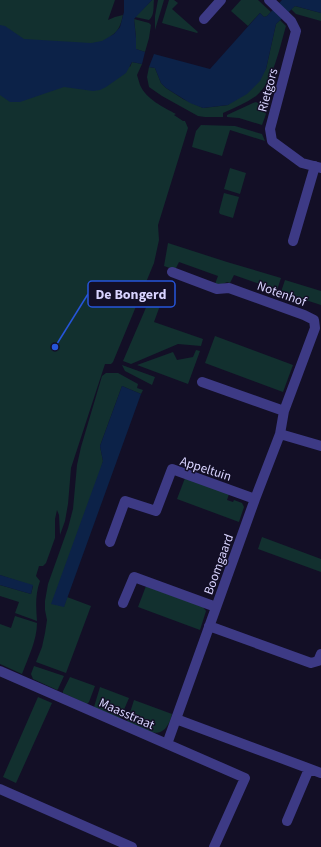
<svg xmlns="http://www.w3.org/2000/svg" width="321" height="847" viewBox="0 0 321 847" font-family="'Source Sans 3',sans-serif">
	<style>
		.green { fill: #12302f }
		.water { fill: #0c2248 }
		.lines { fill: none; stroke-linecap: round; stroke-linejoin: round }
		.street { stroke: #3d3a85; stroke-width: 10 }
		.labels { text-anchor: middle; stroke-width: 3; stroke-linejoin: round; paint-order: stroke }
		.street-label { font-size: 13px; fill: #d9d4ff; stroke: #130f26 }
		.leader { fill: none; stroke: #2655da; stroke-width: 1.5 }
		.callout-dot { fill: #2655da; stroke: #130f26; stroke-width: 1.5 }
		.callout { fill: #130f26; stroke: #2655da; stroke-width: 1.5 }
		.callout-label { font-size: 14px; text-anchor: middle; font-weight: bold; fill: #d9d4ff }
	</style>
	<rect width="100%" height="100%" fill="#130f26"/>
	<path class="green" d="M0,0H115L108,20L115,17L123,15C121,24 119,31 111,36L130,67L132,62L142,64L137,75C138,78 139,82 140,85C146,99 163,107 176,114L174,115L183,121H185L188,128L158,225L159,240L154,263L113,362L111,364H105L71,468L68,504L65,521L60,535L59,515L57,510L55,519V538L46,563L43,566H39L36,576L40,581C35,595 36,607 37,621L15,613L19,602L0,596V585L31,594L33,586L0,575Z
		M152,0H154C153,7 155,15 149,20L135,17Z
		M158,0H164L155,30V16Z
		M169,0H174L178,3L172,9L198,32L197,33L162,23Z
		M241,0H258L271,12L267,16L264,17L260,13L248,26L231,11Z
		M295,6L321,13V21L296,14L291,9Z
		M134,19L149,23L151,25L149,38L145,52L136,49V38Z
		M280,20L286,26C280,46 273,83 256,96C246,103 234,108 223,113V117H205L198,116L162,96L149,87L147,77L149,67L155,68L161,83L166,88L183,99L203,108L228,105L266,69L276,24Z
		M256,102L261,105L266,114L262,125L239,118L227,117V115L253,103Z
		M201,125L235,126L262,134L265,141L230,130L222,156L192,147L196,131Z
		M230,168L246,173L240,194L224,189Z
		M224,193L239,197L233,218L220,214L219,212Z
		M168,243L227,262L281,278L277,290L234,275L230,283L227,282L221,285L215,284L218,276L179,262L175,270L164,266Z
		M285,280L321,291V305L281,292Z
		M154,289L165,292L154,322L203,339L201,346L178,344L131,364L123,361Z
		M215,336L293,365L283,392L205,363Z
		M196,350L200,351L188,384L137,365L173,352L177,360L193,357Z
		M122,365L155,377L152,385L125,371Z
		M106,373H118L138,384L137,388L143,390L141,394L122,386L100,446L103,461L64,607L67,597L91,606L66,673L36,662L42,647L45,633L47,620L45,610V601L48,584L68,528L73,509L77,465L81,447L102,376Z
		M185,478L229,494L227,500L233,502L234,500L242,503L244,507L239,522L177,499Z
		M262,537L321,559V572L258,549Z
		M146,586L203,607L206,611L200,630L138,607Z
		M15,616L37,623C37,640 28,658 22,674L0,664V624L11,628Z
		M34,666L64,676L58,689L57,690L33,679L31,674Z
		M70,677L95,686L89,702L87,704L63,693V691Z
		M100,687L129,698L120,719L94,707Z
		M38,697L52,703L16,783L3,777Z
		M134,700L172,714C171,718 170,722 167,726C158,741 138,727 127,722Z"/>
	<path class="water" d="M124,0H152L134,19L136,38V49L145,52L142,64L132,62L126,73L106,87L100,90L93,91L64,87L20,102H10L0,95V25L5,26L24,39L91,43L102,41L114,34L120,27L124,12Z
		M282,0H321V13L295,6L276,24L266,69L260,81L247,94L228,105L203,108L190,103L166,88L161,83L155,68L149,67L154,54L210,69L260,13L264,17L267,16Z
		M122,386L141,394L64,607L51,604L103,461L100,446Z
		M0,575L33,585L31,594L0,585Z"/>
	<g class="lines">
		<path class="street" d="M269,0L291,21L296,31L270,129L272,141L302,163L321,168
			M204,19L221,0
			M293,241L315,166
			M172,272L217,289L229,288L304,315L314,320L315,328L284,411L280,434
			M202,382L284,411
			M110,542L125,501L156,511L172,469L255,499
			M123,603L134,577L216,607
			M209,626L311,663L318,661L321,654
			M0,671L245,778L214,847
			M176,719L321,773
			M167,744L255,499L280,434L321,446
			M0,789L132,847
			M287,821L309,769"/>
	</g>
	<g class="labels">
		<g class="street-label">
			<text transform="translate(267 90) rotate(-75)" y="5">Rietgors</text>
			<text transform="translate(282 293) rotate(20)" y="5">Notenhof</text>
			<text transform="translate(206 468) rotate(18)" y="5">Appeltuin</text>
			<text transform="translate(218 564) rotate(-70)" y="5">Boomgaard</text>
			<text transform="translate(127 713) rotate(24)" y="5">Maasstraat</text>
		</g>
	</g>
	<path class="leader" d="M55 347L88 294"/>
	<circle class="callout-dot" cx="55" cy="347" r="4"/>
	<rect class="callout" x="88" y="281" width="87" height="26" rx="4"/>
	<g class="callout-label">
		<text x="131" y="299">De Bongerd</text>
	</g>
</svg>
